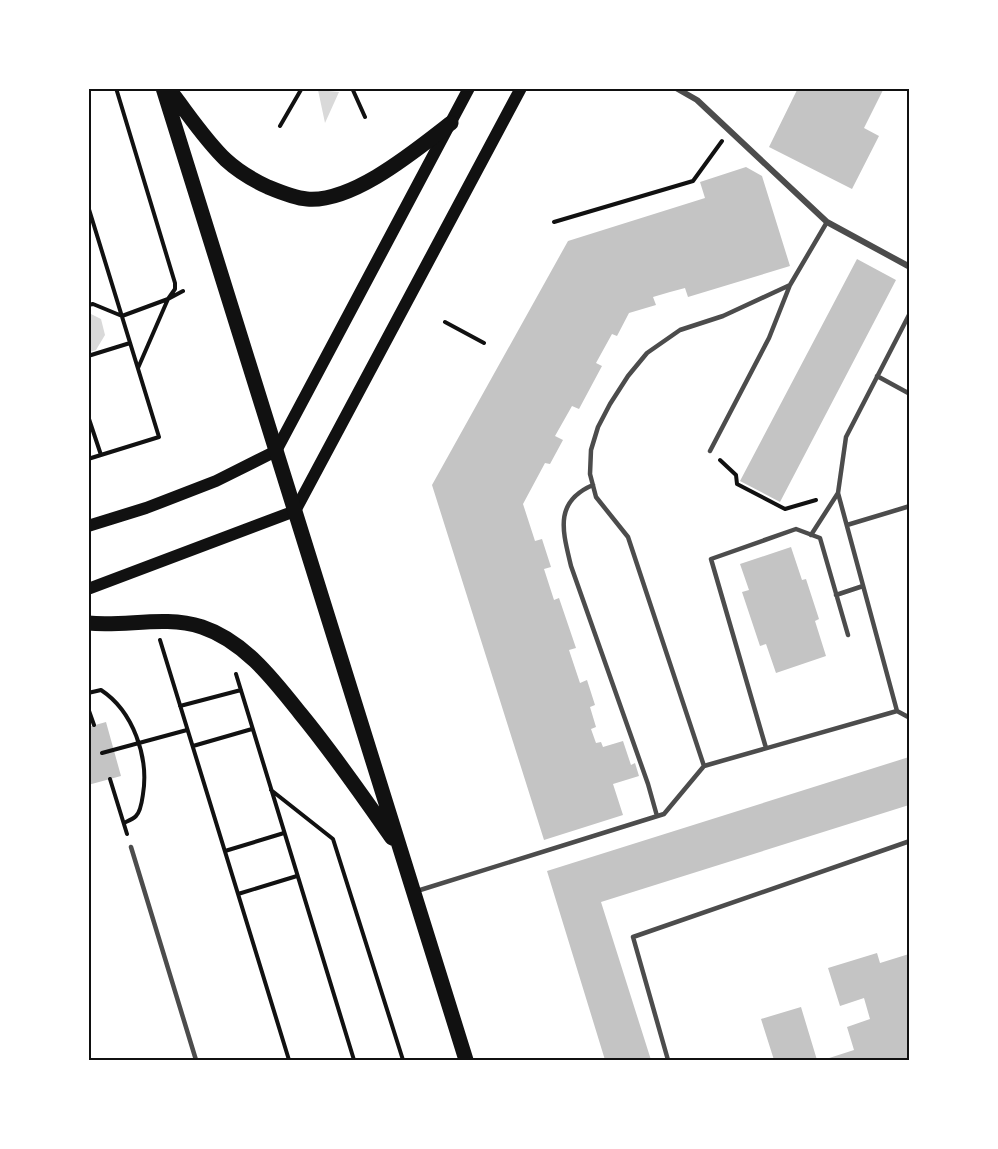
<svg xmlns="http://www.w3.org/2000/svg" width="998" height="1149" viewBox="0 0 998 1149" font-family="'DejaVu Sans',sans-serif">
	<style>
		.water { fill: #d9d9d9 }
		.building { fill: #c4c4c4 }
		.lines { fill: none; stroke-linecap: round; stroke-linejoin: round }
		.path { stroke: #111; stroke-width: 4 }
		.service { stroke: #4c4c4c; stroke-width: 4.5 }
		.minor { stroke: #4c4c4c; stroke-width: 6 }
		.secondary { stroke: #111; stroke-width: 12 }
		.primary { stroke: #111; stroke-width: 15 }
		.neatline { fill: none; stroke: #111; stroke-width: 2 }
	</style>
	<rect width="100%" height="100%" fill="#fff"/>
	<path class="water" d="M318,90L339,92L325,123Z
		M89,313L101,319L105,335L96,350L89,352Z"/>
	<path class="building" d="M798,88H884L864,128L879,136L852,189L769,147Z
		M746,167L762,176L790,266L688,297L685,288L670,292L653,297L656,305L629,313L617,336L612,334L596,363L602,366L579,409L572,406L555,436L563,440L550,464L545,463L523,504L535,541L542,539L551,567L544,569L554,600L559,598L576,648L569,650L580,683L587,680L595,705L590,707L596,727L591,729L596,743L601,742L603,747L623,741L631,765L635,763L639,776L613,784L623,815L544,840L432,485L568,241L705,198L700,182Z
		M857,259L896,280L780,502L740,481Z
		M791,547L802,580L806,579L819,619L815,621L826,656L776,673L766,644L760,646L742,592L749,590L740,564Z
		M106,722L121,776L88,785V727Z
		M909,757V805L601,902L651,1060H605L547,871Z
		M877,953L880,963L909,954V1060H823L854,1050L847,1027L870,1019L864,998L840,1006L828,968Z
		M801,1007L817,1060H774L761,1019Z"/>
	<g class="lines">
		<path class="path" d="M116,88L175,283V289L168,299L138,368
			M352,88L365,117
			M280,126L302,88
			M88,206L159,437L88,459
			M554,222L693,181L722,141
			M88,305L93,304L122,316L168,299L183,291
			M445,322L484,343
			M88,356L130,343
			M88,416L101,455
			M720,460L736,475L737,484L785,509L816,500
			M160,640L289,1060
			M236,674L354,1060
			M88,693L101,690C133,711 149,757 143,794C142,801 141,811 136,816C133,819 128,821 124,823
			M180,706L241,690
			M88,708L94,725
			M193,746L252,729
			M102,753L187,730
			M110,779L127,834
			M271,790L333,839L403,1060
			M225,851L284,833
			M238,894L297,876"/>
		<path class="service" d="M910,313L846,437L838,493L897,711L910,718
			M877,376L910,394
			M710,451L769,338L790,285
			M593,485C553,502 563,532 571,566L648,784L657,816
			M847,525L910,506
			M811,535L838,493
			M836,595L863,586
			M766,748L711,559L796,529L820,538L848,635
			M704,766L628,537L596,497L590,474L591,450L598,427L610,404L628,376L647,353L680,330L723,316L790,285L827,222
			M131,847L196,1060
			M417,891L664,814L704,766L897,711
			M668,1060L633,937L910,841"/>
		<path class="minor" d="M676,88L697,100L827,222L910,267"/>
		<path class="secondary" d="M88,526L146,508L216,481L276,451L469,88
			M88,589L295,511L521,88"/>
		<path class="primary" d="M163,88L466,1060
			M168,88C187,112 204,139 226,160C238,171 253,180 268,187C280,192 294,198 307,199C353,203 416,150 451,123
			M88,623C126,627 164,615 202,627C244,641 273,679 300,713C333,753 362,795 392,838"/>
	</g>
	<rect width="998" height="1149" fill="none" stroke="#ffffff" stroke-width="180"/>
	<rect x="90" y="90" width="818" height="969" class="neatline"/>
</svg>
